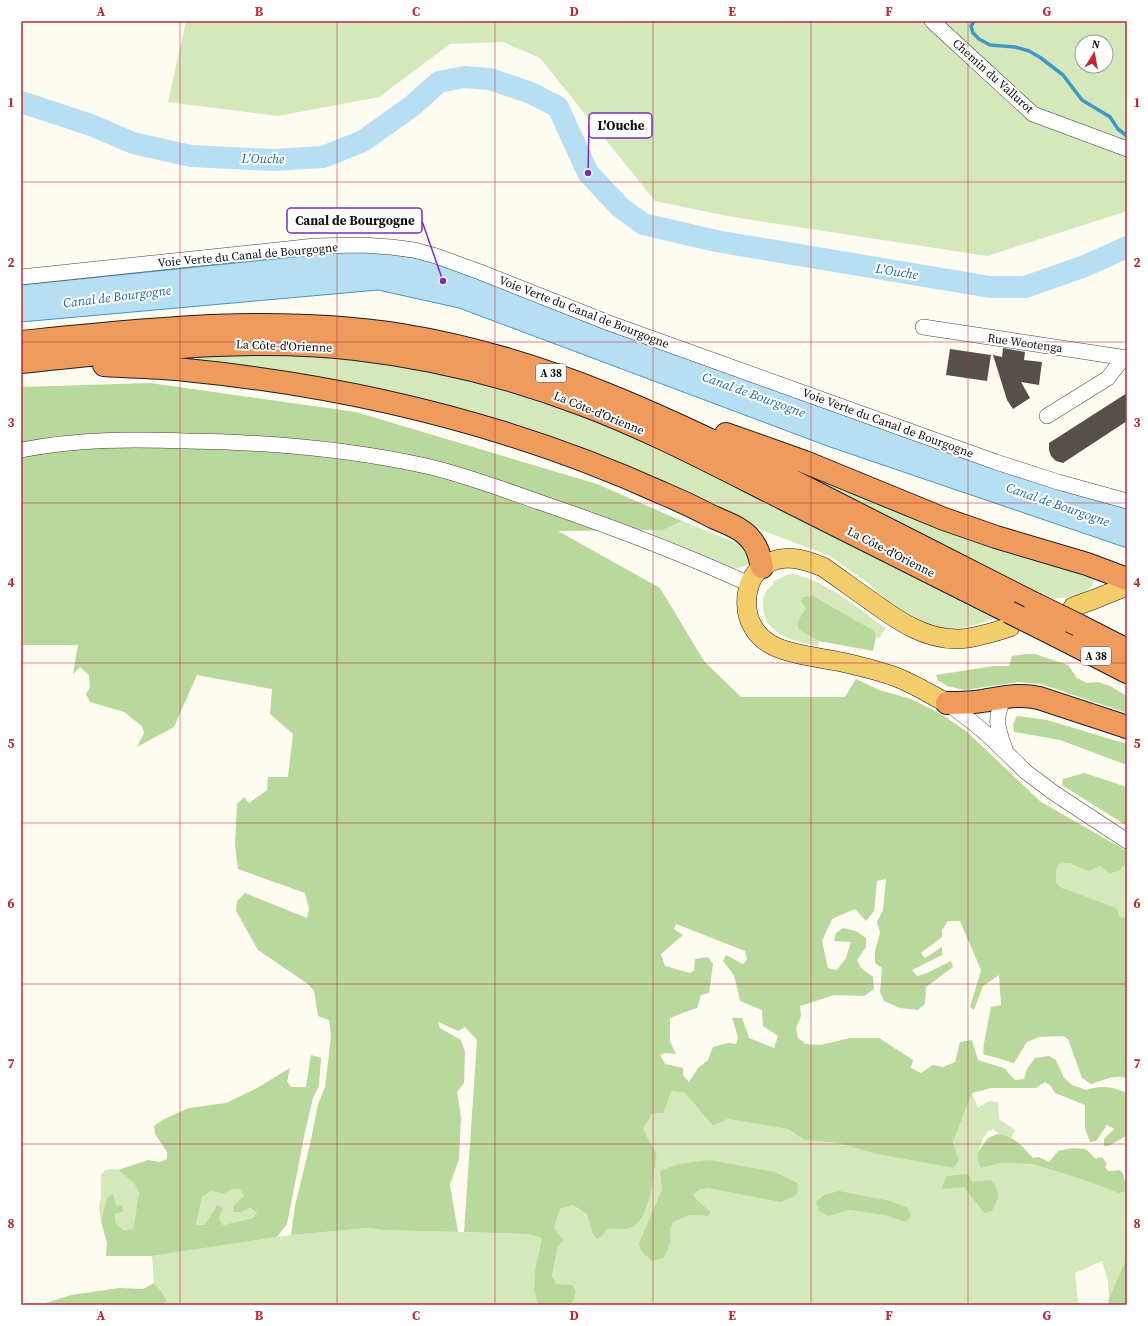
<svg xmlns="http://www.w3.org/2000/svg" width="1148" height="1326" viewBox="0 0 1148 1326" font-family="'Source Serif 4',serif">
	<style>
		.green { fill: #d4e8bb; fill-rule: evenodd }
		.forest { fill: #b9d89b; fill-rule: evenodd }
		.water { fill: #b7dff4; stroke: #4197c8 }
		.lines { fill: none; stroke-linecap: round; stroke-linejoin: round }
		.stream { stroke: #4197c8; stroke-width: 3.5 }
		.river { stroke: #b7dff4; stroke-width: 22 }
		.building { fill: #574f4b }
		.minor-casing { stroke: #414141; stroke-width: 16 }
		.major-casing { stroke: #1f1f1f; stroke-width: 20 }
		.highway-casing { stroke: #1f1f1f; stroke-width: 24 }
		.minor { stroke: #fff; stroke-width: 15 }
		.major { stroke: #f3cd6c; stroke-width: 19 }
		.highway { stroke: #ef9b5e; stroke-width: 22 }
		.highway-bridge-casing { stroke: #1f1f1f; stroke-width: 24; stroke-linecap: butt }
		.highway-bridge { stroke: #ef9b5e; stroke-width: 22 }
		.grid { fill: none; stroke: #ba2b37; stroke-width: 1; stroke-opacity: 0.55 }
		.labels { text-anchor: middle; stroke-width: 4; stroke-linejoin: round; paint-order: stroke }
		.shield { fill: #fff; stroke: #565656; stroke-width: 1 }
		.shield-label { font-size: 11px; font-weight: bold; fill: #0e0e0e }
		.street-label { font-size: 12px; fill: #0e0e0e; stroke: #fff }
		.water-label { font-size: 13px; font-style: italic; fill: #1c699c; stroke: #fff }
		.leader { fill: none; stroke: #7b2cbf; stroke-width: 1.5 }
		.callout-dot { fill: #7b2cbf; stroke: #fff; stroke-width: 1.5 }
		.callout { fill: #fff; stroke: #7b2cbf; stroke-width: 1.5 }
		.callout-label { font-size: 13px; text-anchor: middle; font-weight: bold; fill: #0e0e0e }
		.neatline { fill: none; stroke: #ba2b37; stroke-width: 1.5 }
		.grid-label { font-size: 13px; text-anchor: middle; font-weight: bold; fill: #ba2b37 }
	</style>
	<rect width="100%" height="100%" fill="#fefbf0"/>
	<path class="green" d="M186,21H1127V211L987,256L727,216L655,201L540,58L503,42L450,44L379,97L278,116L168,102ZM1082,42H1106V66H1082Z
		M245,355H321L409,366L506,391L580,413L660,449L767,501L997,618L977,624L954,630L926,624L892,605L868,583L830,556L751,526L599,459L198,363L196,356Z
		M803,472L1092,574L1094,580C1089,598 1069,596 1053,599L803,475Z
		M682,521L747,547L752,559L746,566L734,569L653,535V530H663Z
		M793,574C828,582 857,607 885,628L880,638L876,637L874,631L806,608L800,630L819,641L818,646C794,641 762,635 763,603C763,596 766,589 773,585V582L786,575Z
		M1127,862V918L1120,917L1062,888L1056,883V870L1059,864L1069,863L1089,870L1100,866L1119,871Z
		M670,1091L685,1093L713,1126L728,1119L788,1129L804,1140L839,1143L876,1154L954,1168L959,1160L953,1142L972,1093L978,1108L989,1101L998,1102L999,1119L1015,1130L1011,1138L1000,1135L993,1129L991,1131L989,1130L983,1138L978,1152L981,1168L1001,1163L1032,1164L1076,1178L1126,1190L1127,1191V1257L1109,1298L1108,1281L1102,1261L1075,1273L1078,1302L1083,1305H572L576,1291L556,1284L552,1276L558,1246L554,1228L560,1209L573,1205L587,1214L592,1233L602,1236L608,1229L631,1228L655,1171L654,1162L657,1155L643,1129L652,1114L664,1113ZM991,1180L984,1213L964,1187L971,1181ZM797,1183L708,1188L699,1190L693,1195L697,1200L711,1212L708,1216L689,1215L673,1222L670,1229V1244L664,1258L653,1261L639,1243L662,1189ZM908,1208L905,1222L884,1215L849,1210Z
		M111,1169L118,1170L134,1183L139,1193L133,1229L123,1230L116,1224L115,1214L123,1212L107,1198L101,1221L99,1207L101,1197V1175L105,1170Z
		M232,1189H241L244,1197L233,1206L241,1212L249,1208L257,1213L253,1218L223,1225L219,1218L205,1225H196L202,1197L211,1191L224,1194Z
		M368,1228L382,1230L527,1234L543,1238L535,1271L534,1291L538,1305H162L167,1301L161,1291L154,1283L152,1256L291,1235Z"/>
	<path class="forest" d="M150,383L356,412L597,484L682,521L663,530L558,531L660,588L704,661L741,697H845L856,679L879,690L911,699L941,714L966,731L1041,802L1127,851V862L1119,871L1109,873L1100,866L1089,871L1069,863L1059,864L1056,870V883L1062,888L1116,908L1120,917L1127,918V1079C1118,1073 1101,1081 1091,1084L1082,1078L1068,1039L1063,1036L1039,1037L1027,1042L1014,1063L983,1054L984,1043L991,1007L1001,1005L999,975L983,986L974,1010L970,1007L981,970L960,921H948L942,930V937L921,953L925,958L942,947V955L912,970L917,976L927,973L951,961L953,967L926,987L925,1004L918,1010L900,1008L884,1001L880,992L882,968L875,963V951L880,933L877,922L883,910L886,879L877,881L874,911L866,921L855,909L832,919L822,941L828,968L837,970L846,958L851,942L834,941L836,933L843,928L856,931L866,938V947L857,960L861,968L873,977L874,989L864,996L834,995L800,1006L801,1016L796,1028L798,1038L806,1044L820,1045L850,1038H879L913,1060L911,1068L921,1073L933,1065L943,1067L955,1062L960,1042L972,1040L978,1060L1004,1068L1015,1080L1024,1079L1027,1069L1035,1058L1049,1056L1056,1060L1064,1078L1072,1085L1086,1090C1101,1085 1112,1086 1127,1093V1135L1109,1146H1104V1139L1114,1129L1107,1125L1096,1141L1090,1142L1085,1129V1105L1055,1093L1050,1085L1045,1082L1036,1088H991L972,1093L953,1142L959,1160L954,1168L876,1154L839,1143L804,1140L788,1129L728,1119L713,1126L685,1093L671,1091L664,1113L652,1114L643,1129L657,1155C654,1162 656,1166 654,1173C652,1188 646,1224 630,1228C623,1230 615,1228 608,1229L602,1236L597,1239L592,1233L587,1214L573,1205L560,1209L554,1228L563,1240L558,1246L552,1276L556,1284L572,1285L576,1291L572,1305H538L534,1291L535,1271L542,1238L527,1234L464,1232L477,1040L465,1027L458,1031L438,1022L440,1028L461,1040L465,1052L464,1083L457,1092L461,1117L459,1159L450,1185L458,1232L382,1230L368,1228L291,1235L295,1206L311,1140L318,1104L325,1087L331,1037L329,1020L318,1016L314,991L308,984L258,950L236,911L237,901L245,893L307,918L309,909L305,893L238,869L235,845L237,804L244,797L249,803L267,790L268,777H288L293,734L270,714L272,689L197,675L174,727L137,747L144,733L142,726L124,712L90,702L86,694L90,687L89,675L80,667L73,674L78,645H21V387ZM676,924L745,951L747,959L743,964L726,955L723,961L734,975L740,1001L762,1010L763,1026L778,1036L774,1048L749,1038L742,1018H732L738,1037L736,1044L728,1043L713,1047L708,1060L698,1068L689,1082L683,1075V1068L665,1064L660,1055L665,1053L676,1054L670,1042V1018L685,1012L697,1008L701,995L709,993L713,964L708,957L695,959L694,970L690,973L665,966L661,954L683,935L674,929Z
		M813,596L874,631L876,637L873,651L819,641L799,630L797,623L806,608L801,601L803,597Z
		M1025,654H1035L1068,665L1077,678L1087,683L1098,682L1110,686L1127,696V713L1041,684L1018,682L965,690L947,686L938,680L936,675L994,666H1009L1012,656Z
		M1017,716L1047,720L1127,744V765L1060,740L1014,732L1013,724Z
		M1084,773L1127,787V826L1062,785L1063,779Z
		M311,1055L321,1058L319,1086L313,1098L305,1132L287,1224L277,1237L152,1256H106L107,1243L101,1221L107,1198L113,1194L116,1205L122,1206L123,1212L115,1214L116,1224L123,1230L133,1229L139,1193L134,1183L118,1170L148,1160L160,1162L167,1159V1152L155,1134L154,1126L164,1119L189,1108L226,1103L257,1088L290,1068L287,1081L291,1087H306ZM232,1189H240L244,1196L233,1206L234,1212H241L250,1208L257,1213L253,1218L223,1225L219,1218L223,1208L217,1205L205,1225H196L202,1197L211,1191L224,1194Z
		M997,1134C1015,1136 1022,1146 1033,1158L1039,1157L1049,1162L1058,1151L1073,1148L1084,1149L1087,1150L1096,1159L1099,1157L1100,1158L1102,1157L1107,1164L1105,1167L1108,1171H1113L1119,1170C1122,1171 1125,1176 1124,1180L1127,1183V1191H1126L1119,1193L1090,1182L1032,1164L1001,1163L981,1168L978,1161V1152L988,1138Z
		M709,1160L775,1172L797,1183L798,1191L795,1196L781,1202L708,1188L699,1190L693,1195L697,1200L711,1212L708,1216L689,1215L673,1222L670,1229V1244L664,1258L653,1261C646,1256 640,1252 639,1243L662,1189L660,1171L679,1164Z
		M968,1174L971,1181L991,1180C1001,1192 999,1199 992,1211L984,1213L964,1187L941,1189L947,1176Z
		M839,1191L890,1201L908,1208L911,1217L905,1222L884,1215L849,1210L828,1216L819,1211L816,1202L824,1195Z
		M1127,1257V1305H1108L1109,1298Z
		M154,1283L161,1291L167,1301L162,1305H21L30,1303L43,1304L71,1295L119,1288L143,1289Z"/>
	<path class="water" d="M343,252H375L424,259L1127,507V548L830,447L459,308L378,290L21,322V285Z"/>
	<g class="lines">
		<path class="stream" d="M974,21L971,26L973,33L979,39L990,45L1015,47L1029,51L1041,58L1063,75L1082,100L1110,117L1118,129L1127,136"/>
		<path class="river" d="M21,102L91,125L133,143L191,156L273,160L323,157L363,141L412,106L439,82L464,77L490,79L531,93L558,107L588,173L620,207L643,224L716,241L990,287H1025L1085,266L1127,247"/>
	</g>
	<path class="building" d="M1003,348L1025,352L1024,360L1042,362L1039,385L1021,382L1030,398L1013,409L1007,400L993,355L1002,357Z
		M950,349L991,355L987,381L946,375Z
		M1127,393V421L1063,463L1056,461L1051,456L1049,450V443Z"/>
	<g class="lines">
		<g class="minor-casing">
			<path id="minor" d="M932,21L1033,114L1127,149
				M21,277L315,246L362,245L391,247L414,250L436,256L480,272L609,323L996,462L1058,482L1127,501
				M923,327L1127,358
				M1047,416L1108,378L1124,357
				M21,450C78,439 129,439 186,441C267,442 348,449 426,466C466,475 504,490 542,503C612,527 681,553 749,584
				M1004,697C994,720 997,726 1005,749
				M947,703L976,725L991,738L1026,772L1054,793L1127,841"/>
		</g>
		<g class="major-casing">
			<path id="major" d="M1073,607L1095,599L1127,586
				M947,703C930,694 914,684 896,677C880,671 863,667 846,663C825,658 788,655 770,644C763,640 757,634 753,627C742,608 745,577 765,565C783,553 804,559 823,567C839,578 855,590 871,601C897,620 925,640 959,639C977,638 994,632 1010,627"/>
		</g>
		<g class="highway-casing">
			<path id="highway" d="M21,342C149,329 274,315 402,335C545,358 672,420 799,484C878,524 956,564 1035,604
				M21,362C132,351 244,336 356,349C434,358 511,377 584,405C653,431 718,466 784,499C859,536 934,574 1009,612
				M104,365C131,367 159,367 186,370C349,386 512,425 662,493C679,500 696,508 713,517C726,523 743,528 752,541C758,548 760,558 762,567
				M726,434L805,462L944,519L996,537L1087,564L1127,579
				M1078,625L1127,650
				M1055,635L1127,672
				M947,703C959,703 971,703 982,701C1002,698 1019,693 1039,698L1127,727"/>
		</g>
		<use href="#minor" class="minor"/>
		<use href="#major" class="major"/>
		<use href="#highway" class="highway"/>
		<g class="highway-bridge-casing">
			<path id="highway-bridge" d="M1035,604L1078,625
				M1009,612L1055,635"/>
		</g>
		<use href="#highway-bridge" class="highway-bridge"/>
	</g>
	<path class="grid" d="M180,21V1305M337,21V1305M495,21V1305M653,21V1305M811,21V1305M968,21V1305M21,182H1127M21,342H1127M21,503H1127M21,663H1127M21,823H1127M21,984H1127M21,1144H1127"/>
	<g class="labels">
		<g class="shield">
			<rect x="536" y="364" width="30" height="18" rx="3"/>
			<rect x="1081" y="647" width="30" height="18" rx="3"/>
		</g>
		<g class="shield-label">
			<text x="551" y="377">A 38</text>
			<text x="1096" y="660">A 38</text>
		</g>
		<g class="street-label">
			<text transform="translate(993 76) rotate(42)" y="4">Chemin du Vallurot</text>
			<text transform="translate(248 255) rotate(-5)" y="4">Voie Verte du Canal de Bourgogne</text>
			<text transform="translate(584 312) rotate(21)" y="4">Voie Verte du Canal de Bourgogne</text>
			<text transform="translate(1025 343) rotate(8)" y="4">Rue Weotenga</text>
			<text transform="translate(284 346) rotate(2)" y="4">La Côte-d'Orienne</text>
			<text transform="translate(599 413) rotate(22)" y="4">La Côte-d'Orienne</text>
			<text transform="translate(888 423) rotate(20)" y="4">Voie Verte du Canal de Bourgogne</text>
			<text transform="translate(891 552) rotate(27)" y="4">La Côte-d'Orienne</text>
		</g>
		<g class="water-label">
			<text transform="translate(263 158) rotate(1)" y="5">L'Ouche</text>
			<text transform="translate(897 271) rotate(9)" y="5">L'Ouche</text>
			<text transform="translate(117 296) rotate(-7)" y="5">Canal de Bourgogne</text>
			<text transform="translate(754 394) rotate(20)" y="5">Canal de Bourgogne</text>
			<text transform="translate(1058 504) rotate(19)" y="5">Canal de Bourgogne</text>
		</g>
	</g>
	<path class="leader" d="M588 173L589 125M443 281L422 221"/>
	<g class="callout-dot">
		<circle cx="588" cy="173" r="4"/>
		<circle cx="443" cy="281" r="4"/>
	</g>
	<g class="callout">
		<rect x="589" y="113" width="63" height="25" rx="4"/>
		<rect x="287" y="208" width="135" height="25" rx="4"/>
	</g>
	<g class="callout-label">
		<text x="621" y="130">L'Ouche</text>
		<text x="355" y="225">Canal de Bourgogne</text>
	</g>
	<rect width="1148" height="1326" fill="none" stroke="#ffffff" stroke-width="44"/>
	<g transform="translate(1094 54) rotate(11)"><circle r="19" fill="#ffffff" stroke="#9f9f9f"/>
	<path d="M0-3L7 15L0 10L-7 15Z" fill="#ba2b37"/>
	<text y="-6" font-size="11" font-weight="bold" text-anchor="middle" fill="#0e0e0e">N</text>
	</g>
	<rect x="22" y="22" width="1104" height="1282" class="neatline"/>
	<g class="grid-label">
		<text x="101" y="16">A</text>
		<text x="259" y="16">B</text>
		<text x="416" y="16">C</text>
		<text x="574" y="16">D</text>
		<text x="732" y="16">E</text>
		<text x="889" y="16">F</text>
		<text x="1047" y="16">G</text>
		<text x="11" y="107">1</text>
		<text x="1137" y="107">1</text>
		<text x="11" y="267">2</text>
		<text x="1137" y="267">2</text>
		<text x="11" y="427">3</text>
		<text x="1137" y="427">3</text>
		<text x="11" y="587">4</text>
		<text x="1137" y="587">4</text>
		<text x="11" y="748">5</text>
		<text x="1137" y="748">5</text>
		<text x="11" y="908">6</text>
		<text x="1137" y="908">6</text>
		<text x="11" y="1068">7</text>
		<text x="1137" y="1068">7</text>
		<text x="11" y="1228">8</text>
		<text x="1137" y="1228">8</text>
		<text x="101" y="1320">A</text>
		<text x="259" y="1320">B</text>
		<text x="416" y="1320">C</text>
		<text x="574" y="1320">D</text>
		<text x="732" y="1320">E</text>
		<text x="889" y="1320">F</text>
		<text x="1047" y="1320">G</text>
	</g>
</svg>
